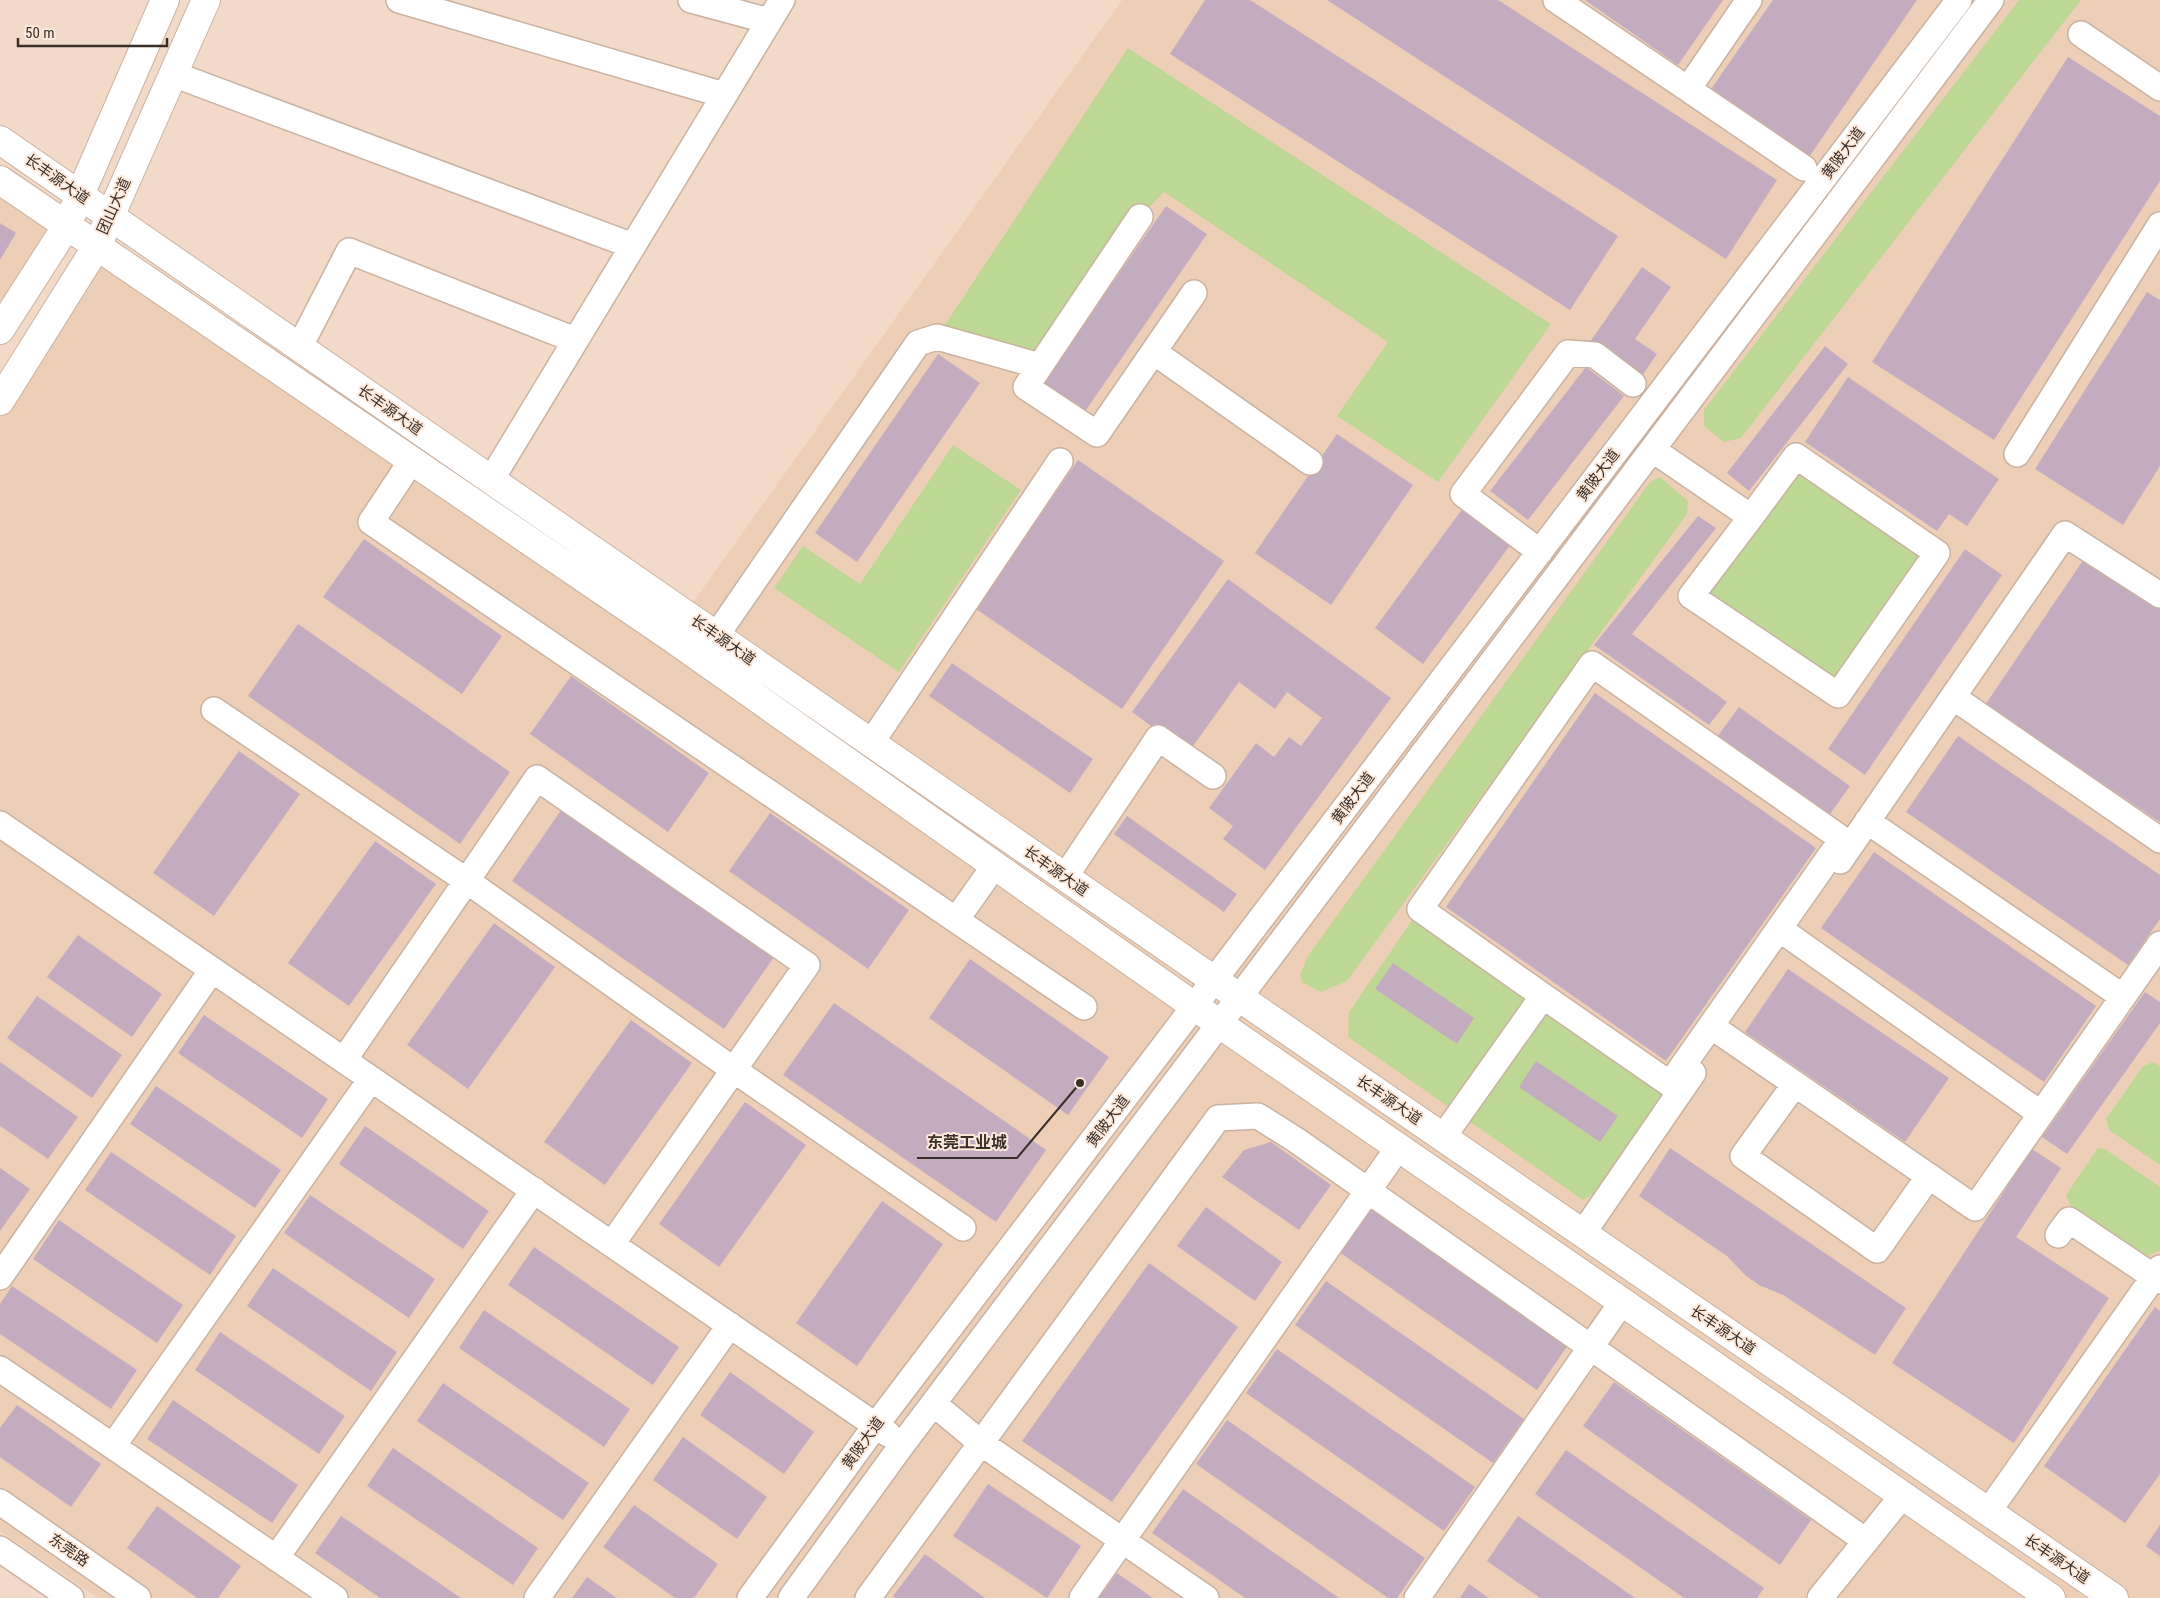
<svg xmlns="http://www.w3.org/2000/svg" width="2160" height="1598" viewBox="0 0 2160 1598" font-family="'Roboto Condensed','Noto Sans SC',sans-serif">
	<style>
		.built { fill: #edcfb8 }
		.green { fill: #bdd794 }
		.building { fill: #c3acc0 }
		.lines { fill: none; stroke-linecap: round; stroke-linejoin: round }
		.minor-casing { stroke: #cab2a1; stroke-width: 28 }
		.major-casing { stroke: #cab2a1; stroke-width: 30 }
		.highway-casing { stroke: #cab2a1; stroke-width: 30 }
		.minor { stroke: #fff; stroke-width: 25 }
		.major { stroke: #fff; stroke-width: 28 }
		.highway { stroke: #fff; stroke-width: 28 }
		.labels { text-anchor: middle; stroke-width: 4; stroke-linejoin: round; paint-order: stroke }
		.street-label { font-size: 15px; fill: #382f28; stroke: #fde8da }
		.leader { fill: none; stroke: #382f28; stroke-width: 2 }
		.callout-dot { fill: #382f28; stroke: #fde8da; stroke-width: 2 }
		.callout-label { font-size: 16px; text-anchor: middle; font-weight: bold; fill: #382f28; stroke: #fde8da; stroke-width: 4; stroke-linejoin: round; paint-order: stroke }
	</style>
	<rect width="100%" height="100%" fill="#f3dac8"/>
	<path class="built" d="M1122,0H2160V1598H98L0,1531V401L97,246L669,636Z
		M0,180L66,227L0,330Z"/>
	<path class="green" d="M2019,0H2081L1741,438L1724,442L1704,426V410Z
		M1128,48L1551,324L1438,482L1337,416L1388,342L1164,192L1140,217L1040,366L937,337Z
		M953,445L1021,490L899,672L774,588L803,546L860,584Z
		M1796,456L1937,553L1838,695L1691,596Z
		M1660,477L1688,501L1687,514L1347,981L1321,992L1303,983L1300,975L1308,956L1650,482Z
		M1420,909L1670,1084L1597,1191L1583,1200L1348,1037L1349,1012Z
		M2154,1062L2160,1066V1165L2109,1130L2106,1119L2143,1066Z
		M2098,1148L2105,1149L2160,1187V1250L2147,1256L2071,1207L2066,1195Z"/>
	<path class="building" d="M1205,0H1250L1618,236L1570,310L1170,54Z
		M1327,0H1498L1777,180L1726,259Z
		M1585,0H1723L1678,65Z
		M1773,0H1917L1809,157L1711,89Z
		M2068,57L2160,116V181L1994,440L1872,362Z
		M1166,206L1207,234L1084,413L1042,384Z
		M0,223L16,233L0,260Z
		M1642,267L1671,287L1635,339L1657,354L1641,377L1590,342Z
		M2147,292L2160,300V466L2123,525L2035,469Z
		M1825,346L1848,364L1749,491L1727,473Z
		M938,354L980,383L857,562L815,533Z
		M1586,367L1624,396L1528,520L1490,491Z
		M1848,377L1999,479L1967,526L1949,514L1937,531L1805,442Z
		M1337,434L1413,485L1331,605L1255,553Z
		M1078,460L1224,561L1122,709L976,609Z
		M1463,508L1511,544L1423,664L1375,628Z
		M1698,516L1716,528L1632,634L1727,702L1709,725L1594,645Z
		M364,539L502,636L462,694L323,597Z
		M1965,549L2002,575L1865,775L1828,749Z
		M2088,553L2160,601V822L1985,705Z
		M1228,579L1391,698L1265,870L1223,839L1233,826L1209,808L1256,743L1274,757L1289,737L1301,746L1322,718L1287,692L1275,709L1239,682L1188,753L1132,712Z
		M298,624L510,772L460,844L248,696Z
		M952,663L1093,759L1070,793L929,696Z
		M571,676L709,773L668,832L530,734Z
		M1595,693L1816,848L1666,1061L1446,907Z
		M1739,707L1850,786L1825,821L1714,741Z
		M1958,736L2160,875V919L2128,965L1906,812Z
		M239,751L300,794L214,916L153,873Z
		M562,809L774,957L724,1029L512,881Z
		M770,813L909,910L868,969L729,871Z
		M1127,816L1237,894L1224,912L1114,834Z
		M375,841L436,884L349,1006L288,963Z
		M1874,852L2096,1006L2044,1082L1821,928Z
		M494,923L555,967L468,1089L407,1045Z
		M78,935L162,994L132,1037L47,977Z
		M970,959L1109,1057L1068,1115L929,1018Z
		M1393,963L1474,1018L1457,1044L1375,989Z
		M1788,969L1949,1078L1905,1142L1745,1032Z
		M2145,992L2160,1002V1023L2067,1154L2042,1137Z
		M37,996L122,1055L92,1098L7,1038Z
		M834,1003L1046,1150L996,1222L783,1075Z
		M204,1015L328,1099L302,1138L178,1053Z
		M631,1020L692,1063L605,1185L544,1142Z
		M1536,1061L1618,1116L1600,1142L1519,1087Z
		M0,1062L78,1117L48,1159L0,1126Z
		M156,1086L281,1170L255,1208L130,1124Z
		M745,1102L806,1145L719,1267L659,1224Z
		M365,1126L489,1211L463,1249L339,1164Z
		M1271,1142L1331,1185L1299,1230L1222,1177L1244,1150Z
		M1670,1148L1906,1308L1875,1355L1783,1295L1759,1285L1745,1275L1727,1256L1639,1196Z
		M2032,1149L2061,1168L2016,1237L2109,1298L2014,1443L1892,1363Z
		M111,1152L236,1236L210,1275L85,1190Z
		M0,1168L30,1189L0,1231Z
		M310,1195L435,1279L409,1318L284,1233Z
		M882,1201L943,1244L857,1366L796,1323Z
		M1206,1207L1282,1262L1255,1301L1177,1246Z
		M1370,1207L1568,1345L1537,1390L1339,1252Z
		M59,1220L183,1305L157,1343L33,1259Z
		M534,1247L679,1347L653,1385L508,1285Z
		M1149,1263L1238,1327L1112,1502L1022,1441Z
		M273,1268L397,1352L371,1391L247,1306Z
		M1326,1281L1524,1419L1493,1463L1295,1325Z
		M12,1286L137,1370L111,1409L0,1334V1304Z
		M2155,1307L2160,1311V1474L2125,1523L2044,1466Z
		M484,1310L630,1409L604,1447L459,1348Z
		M220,1332L345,1416L319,1454L195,1370Z
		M1277,1349L1475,1487L1444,1531L1246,1393Z
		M730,1372L814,1432L784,1474L700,1415Z
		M1614,1382L1811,1520L1780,1565L1583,1426Z
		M443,1383L589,1483L563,1520L417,1421Z
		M173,1400L298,1485L272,1523L147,1439Z
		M17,1405L101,1464L71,1507L0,1457V1428Z
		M1227,1420L1425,1558L1397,1598H1388L1196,1464Z
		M683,1437L767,1497L737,1539L653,1480Z
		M393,1448L538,1548L513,1585L367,1486Z
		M1566,1450L1764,1588L1757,1598H1684L1535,1494Z
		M988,1484L1081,1546L1047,1598L953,1536Z
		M1183,1489L1339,1598H1245L1152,1533Z
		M634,1505L718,1564L694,1598H675L603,1547Z
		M157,1506L241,1566L218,1598H197L127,1548Z
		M341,1516L461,1598H380L315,1553Z
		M1518,1516L1635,1598H1540L1487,1561Z
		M2160,1525V1556L2146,1546Z
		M925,1554L985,1598H895L893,1596Z
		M1117,1573L1153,1598H1099Z
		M587,1577L617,1598H572Z
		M1469,1584L1489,1598H1460Z"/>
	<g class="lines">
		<g class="minor-casing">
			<path id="minor" d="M399,0L724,95
				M691,0L769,21
				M1556,0L1688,89L1749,0
				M2081,34L2160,88
				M173,74L633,246
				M1688,89L1804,168
				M299,348L349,251L575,340
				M1154,352L1310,462
				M1040,366L1140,217
				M1653,450L1751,517L1691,596L1838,695L1937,553L1796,456L1751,517
				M2017,454L2160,225
				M412,460L371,522L1084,1007
				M491,480L782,0
				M1540,552L1463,494L1568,353L1595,355L1633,384
				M716,636L918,343L937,337L1040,366L1026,387L1097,434L1194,293
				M1953,697L2160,840
				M214,710L467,881L734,1070L963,1228
				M871,743L1060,461
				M1867,821L2123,997
				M0,824L888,1434
				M1840,861L2065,534L2160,595
				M1065,877L1158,738L1213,776
				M956,920L995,865
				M1788,935L2041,1114
				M1721,1033L1975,1208L2160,944
				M344,1060L537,778L807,965L612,1244
				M1795,1084L1743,1156L1877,1250L1929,1176
				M1443,1137L1543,996L1420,909L1592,664L1842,839L1670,1084L1543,996
				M1583,1233L1693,1073
				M2058,1235L2069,1220L2160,1281
				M0,1277L212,970
				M0,1369L335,1598
				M934,1404L981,1443L1206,1598
				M113,1446L371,1079
				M0,1502L138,1598
				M1988,1512L2160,1268
				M0,1549L71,1598
				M276,1558L534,1190
				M537,1598L730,1325
				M750,1598L876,1425L1959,0
				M791,1598L902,1445L1991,0
				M868,1598L1218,1118L1258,1116L1296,1140L1866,1541
				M1082,1598L1398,1148
				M1417,1598L1622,1302
				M1820,1598L1903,1495"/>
		</g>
		<g class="major-casing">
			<path id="major" d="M0,140L1214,980L2114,1598
				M0,180L669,636L1221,1025L2051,1598"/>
		</g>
		<g class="highway-casing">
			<path id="highway" d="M0,330L66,227L165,0
				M0,401L97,246L206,0"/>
		</g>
		<use href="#minor" class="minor"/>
		<use href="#major" class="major"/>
		<use href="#highway" class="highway"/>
	</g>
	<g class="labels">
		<g class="street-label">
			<text transform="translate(1843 153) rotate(-53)" y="5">黄陂大道</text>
			<text transform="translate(57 179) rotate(35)" y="5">长丰源大道</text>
			<text transform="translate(114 206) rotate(-66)" y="5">团山大道</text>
			<text transform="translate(390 410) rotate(35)" y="5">长丰源大道</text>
			<text transform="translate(1598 475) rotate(-53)" y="5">黄陂大道</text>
			<text transform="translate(723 640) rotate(35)" y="5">长丰源大道</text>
			<text transform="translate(1353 798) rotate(-53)" y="5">黄陂大道</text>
			<text transform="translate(1056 871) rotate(35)" y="5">长丰源大道</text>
			<text transform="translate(1389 1100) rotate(34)" y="5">长丰源大道</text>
			<text transform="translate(1108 1121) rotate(-53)" y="5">黄陂大道</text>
			<text transform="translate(1723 1330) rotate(34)" y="5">长丰源大道</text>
			<text transform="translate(863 1443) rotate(-54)" y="5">黄陂大道</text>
			<text transform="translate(69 1550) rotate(35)" y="5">东莞路</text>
			<text transform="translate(2057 1559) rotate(34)" y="5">长丰源大道</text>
		</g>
	</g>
	<path class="leader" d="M1080 1083L1017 1158H917"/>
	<circle class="callout-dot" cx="1080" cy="1083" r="5"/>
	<g class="callout-label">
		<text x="967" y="1148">东莞工业城</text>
	</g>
	<path d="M18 38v8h149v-8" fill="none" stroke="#382f28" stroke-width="2.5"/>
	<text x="25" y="38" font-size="15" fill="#382f28" stroke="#fde8da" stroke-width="4" paint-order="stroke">50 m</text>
</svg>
